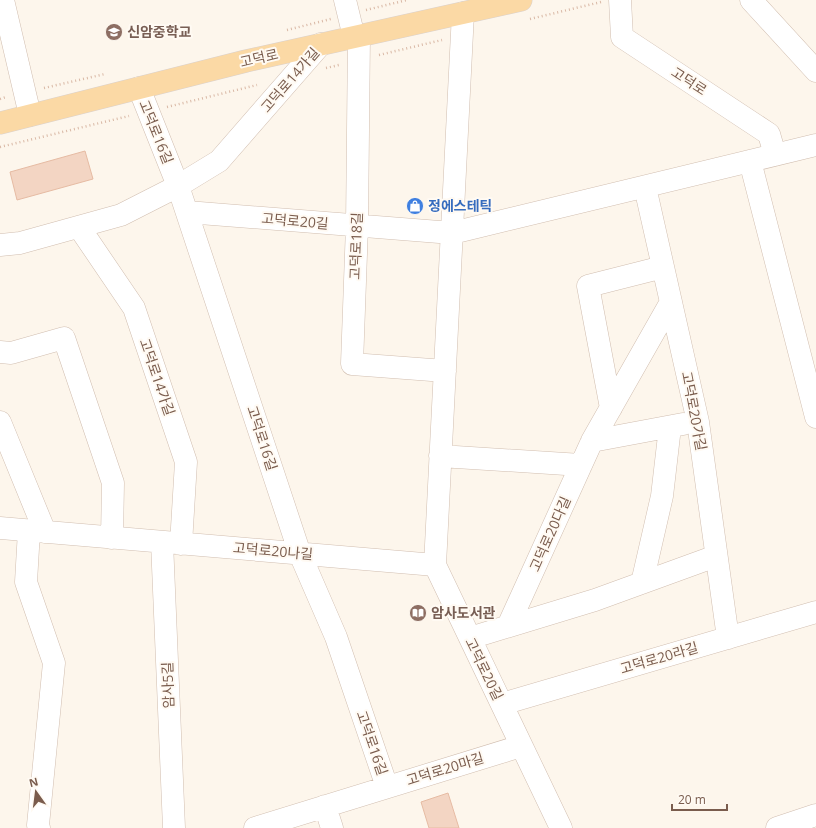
<svg xmlns="http://www.w3.org/2000/svg" width="816" height="828" viewBox="0 0 816 828" font-family="'Open Sans','Noto Sans KR',sans-serif">
	<style>
		.building { fill: #f3d5c3; stroke: #e6bba3 }
		.lines { fill: none; stroke-linecap: round; stroke-linejoin: round }
		.minor-casing { stroke: #d1beb0; stroke-width: 23 }
		.major-casing { stroke: #dad1cd; stroke-width: 23 }
		.path { stroke: #d9b8a5; stroke-width: 2.5; stroke-dasharray: 1 3; stroke-linecap: butt }
		.minor { stroke: #fff; stroke-width: 22 }
		.major { stroke: #fbd9a5; stroke-width: 22 }
		.labels { text-anchor: middle; stroke-width: 4; stroke-linejoin: round; paint-order: stroke }
		.education-label { font-size: 14px; font-weight: bold; fill: #785e54; stroke: #fffaf3; text-anchor: start }
		.street-label { font-size: 14px; fill: #7a5c4d; stroke: #fffaf3 }
		.shop-label { font-size: 14px; font-weight: bold; fill: #366cbe; stroke: #fffaf3; text-anchor: start }
	</style>
	<rect width="100%" height="100%" fill="#fdf6ec"/>
	<path class="building" d="M85,151L93,179L17,200L10,172Z
		M448,793L459,828H429L421,802Z"/>
	<g class="lines">
		<g class="minor-casing">
			<path id="minor" d="M3,0L30,115
				M345,0L354,37
				M620,0L622,37L769,134L775,155
				M751,0L816,71
				M463,13L435,565L561,828
				M359,35L357,226L352,364L445,371
				M139,88L178,186L300,554L336,637L387,787
				M750,161L816,417
				M645,187L698,422L728,638
				M187,212L452,233L816,145
				M79,227L134,308L186,462L181,544
				M0,245L20,243L121,215L178,186L219,161L321,44
				M0,352L11,353L64,338L113,483L112,538
				M611,408L588,286L663,267
				M0,422L45,532
				M592,441L683,424
				M440,456L581,465
				M0,528L435,565
				M29,531L26,582L54,663L38,825L39,828
				M162,542L174,828
				M642,583L662,496L670,427
				M508,626L592,441L671,302
				M470,638L595,600L716,556
				M502,704L816,612
				M325,806L332,828
				M255,828L521,746
				M777,828L816,815"/>
		</g>
		<g class="major-casing">
			<path id="major" d="M0,123L246,61L521,0"/>
		</g>
		<path class="path" d="M366,10L407,0
			M530,19L601,2
			M287,30L331,19
			M379,55L442,40
			M326,68L339,65
			M44,88L105,74
			M0,99L6,97
			M167,107L257,85
			M0,147L129,116"/>
		<use href="#minor" class="minor"/>
		<use href="#major" class="major"/>
	</g>
	<defs>
		<g id="school-disc" transform="scale(0.9)"><circle r="9.5" fill="#8d6e63" stroke="#fffaf3"/><path d="M0-5L7-2L0 1L-7-2ZM-4 1L0 2.5L4 1V4Q0 6-4 4Z" fill="#fff"/></g>
		<g id="shop-disc" transform="scale(0.9)"><circle r="9.5" fill="#3f7fe0" stroke="#fffaf3"/><path d="M-5-2.5h2.3a2.7 3.5 0 0 1 5.4 0H5L5.5 6h-11ZM-1.5-2.5h3a1.5 2.3 0 0 0-3 0Z" fill="#fff"/></g>
		<g id="library-disc" transform="scale(0.9)"><circle r="9.5" fill="#8d6e63" stroke="#fffaf3"/><path d="M-6-4Q-3-5.5-.7-3.5V5Q-3 3-6 4ZM6-4Q3-5.5 .7-3.5V5Q3 3 6 4Z" fill="#fff"/></g>
	</defs>
	<g fill-rule="evenodd">
		<use href="#school-disc" x="114" y="32"/>
		<use href="#shop-disc" x="415" y="206"/>
		<use href="#library-disc" x="418" y="613"/>
	</g>
	<g class="labels">
		<g class="education-label">
			<text x="127" y="37">신암중학교</text>
			<text x="431" y="618">암사도서관</text>
		</g>
		<g class="street-label">
			<text transform="translate(259 58) rotate(-13)" y="5">고덕로</text>
			<text transform="translate(290 80) rotate(-49)" y="5">고덕로14가길</text>
			<text transform="translate(689 81) rotate(33)" y="5">고덕로</text>
			<text transform="translate(156 132) rotate(68)" y="5">고덕로16길</text>
			<text transform="translate(295 221) rotate(5)" y="5">고덕로20길</text>
			<text transform="translate(356 246) rotate(-88)" y="5">고덕로18길</text>
			<text transform="translate(157 377) rotate(71)" y="5">고덕로14가길</text>
			<text transform="translate(694 411) rotate(79)" y="5">고덕로20가길</text>
			<text transform="translate(262 438) rotate(72)" y="5">고덕로16길</text>
			<text transform="translate(550 534) rotate(-66)" y="5">고덕로20다길</text>
			<text transform="translate(273 551) rotate(5)" y="5">고덕로20나길</text>
			<text transform="translate(659 658) rotate(-16)" y="5">고덕로20라길</text>
			<text transform="translate(484 669) rotate(64)" y="5">고덕로20길</text>
			<text transform="translate(168 685) rotate(-92)" y="5">암사5길</text>
			<text transform="translate(372 743) rotate(71)" y="5">고덕로16길</text>
			<text transform="translate(445 769) rotate(-17)" y="5">고덕로20마길</text>
		</g>
		<g class="shop-label">
			<text x="428" y="211">정에스테틱</text>
		</g>
	</g>
	<g transform="translate(36 792) rotate(346)" stroke="#fffaf3" stroke-width="3" paint-order="stroke">
	<path d="M0-3L7 15L0 10L-7 15Z" fill="#7a5c4d"/>
	<text y="-6" font-size="11" font-weight="bold" text-anchor="middle" fill="#7a5c4d">N</text>
	</g>
	<path d="M672 804v6h55v-6" fill="none" stroke="#7a5c4d" stroke-width="2"/>
	<text x="678" y="804" font-size="12" fill="#7a5c4d" stroke="#fffaf3" stroke-width="3" paint-order="stroke">20 m</text>
</svg>
